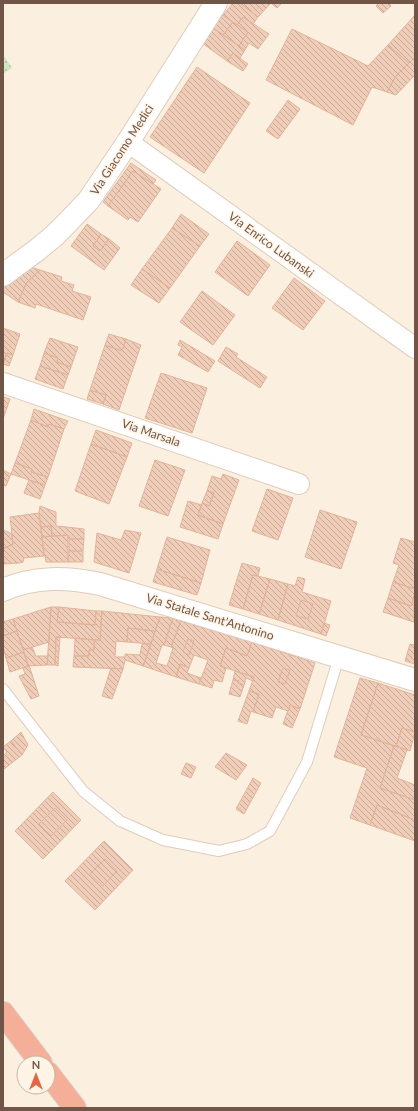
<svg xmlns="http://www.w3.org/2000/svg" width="418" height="1111" viewBox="0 0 418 1111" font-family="Lato,sans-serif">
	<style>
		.grass { fill: url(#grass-dots) }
		.building { fill: url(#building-back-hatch); stroke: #e2b399 }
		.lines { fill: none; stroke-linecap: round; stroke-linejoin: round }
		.service-casing { stroke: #dfccbc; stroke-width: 12 }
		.minor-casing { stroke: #dfccbc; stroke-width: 22 }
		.tertiary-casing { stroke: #dfccbc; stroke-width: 24 }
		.motorway-casing { stroke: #dad3cf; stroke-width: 24 }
		.service { stroke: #fff; stroke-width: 10 }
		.minor { stroke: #fff; stroke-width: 20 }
		.tertiary { stroke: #fff; stroke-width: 22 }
		.motorway { stroke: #f5ae97; stroke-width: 22 }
		.labels { text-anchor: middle; stroke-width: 3; stroke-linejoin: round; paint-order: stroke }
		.street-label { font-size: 12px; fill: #715648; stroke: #fff4e5 }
	</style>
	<defs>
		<pattern id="grass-dots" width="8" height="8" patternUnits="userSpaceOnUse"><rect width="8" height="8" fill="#d0e8bf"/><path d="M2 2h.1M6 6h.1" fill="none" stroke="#adbf9d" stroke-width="1.8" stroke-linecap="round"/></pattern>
		<pattern id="building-back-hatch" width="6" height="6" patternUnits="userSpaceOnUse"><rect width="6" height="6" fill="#f0cdb8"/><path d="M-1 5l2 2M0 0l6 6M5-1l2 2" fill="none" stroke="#c7a998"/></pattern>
	</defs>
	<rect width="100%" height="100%" fill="#fbf0df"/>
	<path class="grass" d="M3,54L12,68L3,74Z"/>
	<path class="building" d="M233,3H240L258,17L253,24L243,17L237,25L223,15Z
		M240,3H271L258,17Z
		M271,3H282L277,8Z
		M379,3H389L391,6L383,13L376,6Z
		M223,15L233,22L223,35L213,28Z
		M415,15V57L409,63L388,45Z
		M243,17L269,34L258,49L249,43L245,50L239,46L248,32L237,25Z
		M233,22L248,32L239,46L223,35Z
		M213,28L245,50L240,58L233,53L227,61L202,43Z
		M292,29L368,66L388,45L409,63L396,76L387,92L372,87L353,125L266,80Z
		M233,53L248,64L243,71L227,61Z
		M415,57V75L396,95L387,92L396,76Z
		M197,67L250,103L204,173L150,137Z
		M288,100L300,109L278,139L266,131Z
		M131,163L156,180L153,184L133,171L108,206L103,202Z
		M133,171L161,189L138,222L130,217L128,220L108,206Z
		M181,214L209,234L200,246L172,228Z
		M87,224L101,234L93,246L100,251L109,239L120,248L104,270L71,246Z
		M172,228L200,246L170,288L142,269Z
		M101,234L109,239L100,251L93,246Z
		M237,241L270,265L248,296L215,272Z
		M30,267L40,270L27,282L18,302L3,292V287Z
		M142,269L170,288L159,303L131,285Z
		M40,270L62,277L61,281L74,285L72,291L91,297L83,320L36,304L35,308L18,302L27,282Z
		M294,278L325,301L303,330L272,308Z
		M202,291L235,315L213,345L180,322Z
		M3,328L20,334L13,355L7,353L3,363Z
		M109,334L126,339L122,351L105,345Z
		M50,338L78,347L71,367L57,362L58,358L44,353Z
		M126,339L141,345L119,410L103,404L106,395L90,390L105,345L122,351Z
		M180,340L215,361L208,372L178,355L182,347L178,345Z
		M226,347L238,354L236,357L267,377L260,388L218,361Z
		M7,353L13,355L9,366L3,364Z
		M44,353L58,358L57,362L71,367L68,375L40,366Z
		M40,366L68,375L63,389L35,379Z
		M161,373L207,388L192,433L145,418Z
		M90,390L106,395L103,404L87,399Z
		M3,397L10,399L3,419Z
		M34,409L68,421L64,429L49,424L48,427L31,420Z
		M31,420L48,427L49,424L64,429L48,477L31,472L32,469L15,463Z
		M96,430L132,443L127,457L91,444Z
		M91,444L127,457L109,504L75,491Z
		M155,460L185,470L168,516L139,506Z
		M15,463L32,469L31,472L48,477L45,485L11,474Z
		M3,470L11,474L6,486L3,485Z
		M223,474L239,480L223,524L198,515L202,503L209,506L214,493L207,491L212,476L221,479Z
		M29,480L45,485L40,499L24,493Z
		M267,489L293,498L278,540L252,531Z
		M207,491L214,493L209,506L202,503Z
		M188,501L202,505L198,515L223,524L218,539L180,527Z
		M40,506L56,512V526L67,527L84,529V539H69L68,535L52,536L51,526L41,527L39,513Z
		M320,510L357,522L341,569L305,557Z
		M39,513L44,556L24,558L23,562L19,563L3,564V549L13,544L10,517Z
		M51,526L52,536L42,537L41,527Z
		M3,530L12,534L13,544L3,549Z
		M125,530L141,533L129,573L94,562L97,533L121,540Z
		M68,535V562H46L45,556H44L42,537Z
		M167,537L210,550L201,583L157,569Z
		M401,538L415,542V589L393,582L399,565L393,563Z
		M69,539H84L83,551H69Z
		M69,551H83V562H68Z
		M242,563L260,568L258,576L253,575L243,609L229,605Z
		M157,569L201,583L197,595L153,582Z
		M253,575L270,579L259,614L243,609Z
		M298,577L305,579L302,592L331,601L321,634L278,620L288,584L295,586Z
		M270,579L288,584L278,620L259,614Z
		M393,582L415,589V594L411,606L388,598Z
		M414,596V622L383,612L388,598L411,606Z
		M301,600L313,604L308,619L296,616Z
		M51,607H59L57,622L95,625L96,611H102L100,640L56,637L55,665H47Z
		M51,607L49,642L23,650L13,619Z
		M59,607L96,611L95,625L57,622Z
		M102,611L160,617L155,631L128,628L127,642L116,641L115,657H125V654L140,655L142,644H151L143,666L125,660L123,669L73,667L74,656H89V650H94V640H100Z
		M160,617L173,618L164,645H162L156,663L167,666L173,648L171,647L181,621L252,642L247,656L226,648L220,666L226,668L222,682L214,680L212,688L199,684L208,660L194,655L189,668L180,664L176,677L143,666Z
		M173,618L181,621L171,647L164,645Z
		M13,619L17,631L3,636V622Z
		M324,623L330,625L326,636L321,634Z
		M128,628L155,631L151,644L127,642Z
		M17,631L24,652L6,658L3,648V636Z
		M56,637H60L58,666L55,665Z
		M75,638L94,640V650H89V656H74Z
		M188,639L194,641L189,655L183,652Z
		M252,642L315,663L300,709L290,705L288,711L276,707L272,718L253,712L259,694L249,691L254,677L220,666L226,648L247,656Z
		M410,644L415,645V664L405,661Z
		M32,647L36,656H48L47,665L28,666L23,650Z
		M24,652L28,666L10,672L6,658Z
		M180,664L189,668L187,673L201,678L199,684L176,677Z
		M29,665L39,696L31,699L19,676L25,674L23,668Z
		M111,668L123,669L112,699L102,696Z
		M283,668L290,670L285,684L278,682Z
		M235,671L254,677L253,681L246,678L244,685L238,683L239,681L233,680Z
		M360,678L378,683L361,735L394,746L380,788L415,800V820L377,805L370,825L350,818L367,768L334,757Z
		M233,680L239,681L238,683L244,685L240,697L229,694Z
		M378,683L415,695V732L402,728L396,746L361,735Z
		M249,691L259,694L253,712L251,711L247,724L238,721Z
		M290,705L300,709L292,728L283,724Z
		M402,728L415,732L410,751L396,746Z
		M21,732L28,745L22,755L11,741Z
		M11,741L22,755L4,769L3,767V756L7,752L3,747Z
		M394,746L407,750L397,778L415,785V800L380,788Z
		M226,753L247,765L236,780L215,767Z
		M186,763L196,767L191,778L181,774Z
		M253,778L261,783L244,814L236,809Z
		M53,792L81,820L43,859L15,831Z
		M377,805L415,820V841L370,825Z
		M55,808L67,820L51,836L39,824Z
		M104,841L133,870L95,910L65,881Z
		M105,859L117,871L103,886L90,874Z"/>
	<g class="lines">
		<g class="service-casing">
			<path id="service" d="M3,689L83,791L120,821L163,840L219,851L247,844L270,831L307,762L339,657"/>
		</g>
		<g class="minor-casing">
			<path id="minor" d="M128,142L415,348
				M3,383L299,484"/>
		</g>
		<g class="tertiary-casing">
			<path id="tertiary" d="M3,275L37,250L54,236L68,222L89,200L128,142L216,3
				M3,590C35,576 67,577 100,584L415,680"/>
		</g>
		<g class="motorway-casing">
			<path id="motorway" d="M3,1013L41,1063
				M48,1073L75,1108"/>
		</g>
		<use href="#service" class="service"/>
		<use href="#minor" class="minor"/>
		<use href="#tertiary" class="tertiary"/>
		<use href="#motorway" class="motorway"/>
	</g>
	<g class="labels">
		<g class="street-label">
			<text transform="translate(122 150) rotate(-57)" y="4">Via Giacomo Medici</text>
			<text transform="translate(271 245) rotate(36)" y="4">Via Enrico Lubanski</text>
			<text transform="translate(151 433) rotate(19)" y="4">Via Marsala</text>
			<text transform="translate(210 617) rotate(17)" y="4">Via Statale Sant'Antonino</text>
		</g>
	</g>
	<rect width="418" height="1111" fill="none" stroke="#715648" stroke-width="8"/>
	<g transform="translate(36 1075)"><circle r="19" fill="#fff4e5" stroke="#c6b5a6"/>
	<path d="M0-3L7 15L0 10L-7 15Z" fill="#e36746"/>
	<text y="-6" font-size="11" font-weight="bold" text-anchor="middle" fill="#715648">N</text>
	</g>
</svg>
